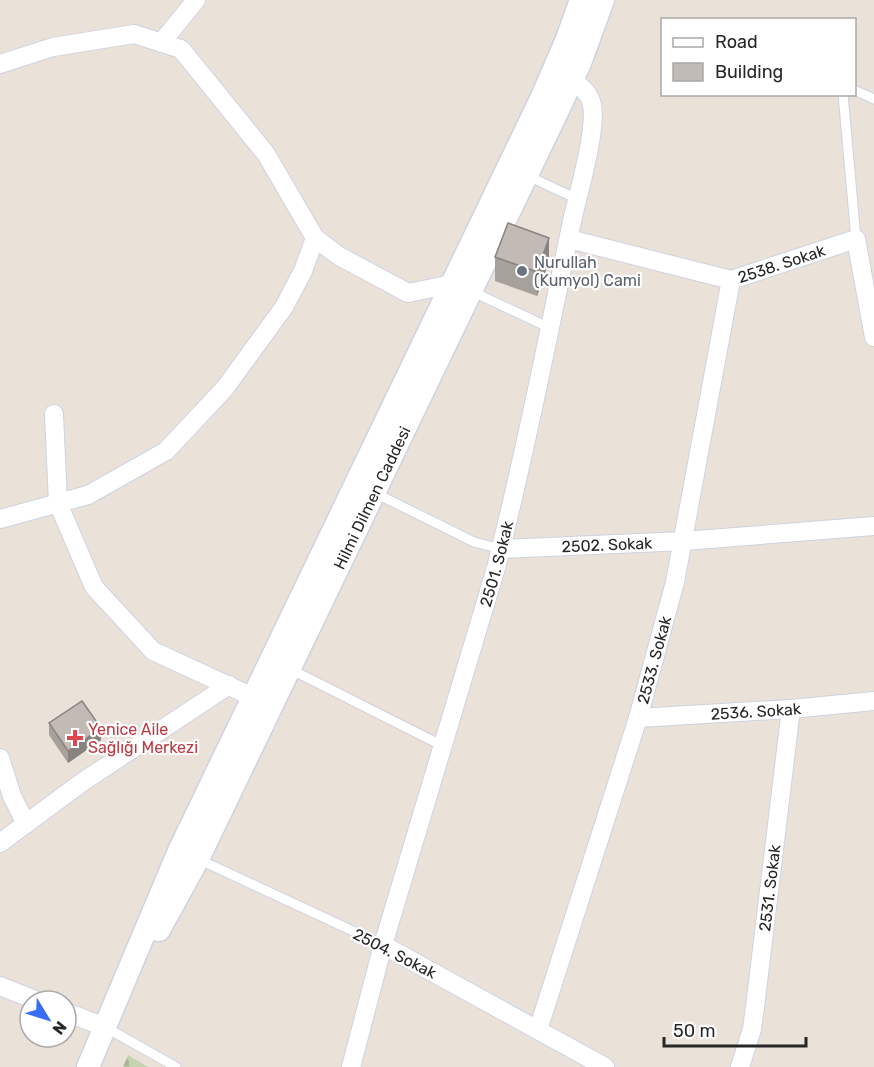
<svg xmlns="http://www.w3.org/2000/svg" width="874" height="1067" viewBox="0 0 874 1067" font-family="Rubik,sans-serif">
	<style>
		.cemetery { fill: url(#cemetery-stones) }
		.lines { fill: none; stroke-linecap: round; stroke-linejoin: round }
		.service-casing { stroke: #ced3e1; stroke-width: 11 }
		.minor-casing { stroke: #ced3e1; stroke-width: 20 }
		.tertiary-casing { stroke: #ced3e1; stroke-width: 25 }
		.service { stroke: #fff; stroke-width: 9 }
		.minor { stroke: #fff; stroke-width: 18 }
		.tertiary { stroke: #fff; stroke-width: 22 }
		.wall { fill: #a7a19c }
		.shaded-wall { fill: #88837f }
		.building { fill: #c2bbb5; stroke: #88837f; stroke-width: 1.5 }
		.worship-dot { fill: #6b7280; stroke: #fff; stroke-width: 2 }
		.health-dot { fill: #e0444e; stroke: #fff; stroke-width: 2 }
		.labels { text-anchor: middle; stroke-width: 4.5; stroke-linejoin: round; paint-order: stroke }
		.worship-label { font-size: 16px; fill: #5b616d; stroke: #fff; text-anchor: start }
		.street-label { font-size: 16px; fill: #272727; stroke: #fff }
		.health-label { font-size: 16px; fill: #be3a42; stroke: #fff; text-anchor: start }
	</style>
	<defs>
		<pattern id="cemetery-stones" width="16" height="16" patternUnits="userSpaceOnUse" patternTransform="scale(1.5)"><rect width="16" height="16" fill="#c5d4b0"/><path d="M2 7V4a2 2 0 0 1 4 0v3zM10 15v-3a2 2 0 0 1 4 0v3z" fill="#a9b697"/></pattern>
	</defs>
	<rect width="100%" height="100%" fill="#eae1d9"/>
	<path class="cemetery" d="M128,1055L148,1067H123Z"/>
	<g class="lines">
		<g class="service-casing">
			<path id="service" d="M854,90L874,99
				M843,94L856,239
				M528,176L577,199
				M471,291L550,328
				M375,493L474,542L501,549
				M290,669L443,746
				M198,859L383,945
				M105,1027L176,1067"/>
		</g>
		<g class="minor-casing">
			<g id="minor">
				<path d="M161,43L196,0"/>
				<path d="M0,64L53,47L134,34L181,49L266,154L315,238L339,256L408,293L452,284"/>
				<path id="s1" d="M569,239L731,280L856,239L874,337"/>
				<path d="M54,414L58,503L94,587L153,651L253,697"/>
				<path d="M0,519L88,495L166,451L225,388L284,307L303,271L315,238"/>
				<path id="s2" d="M501,549L684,541L874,526"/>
				<path id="s3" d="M638,718L791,709L874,701"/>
				<path d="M0,758L12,796L26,824"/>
				<path d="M0,843L81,783L229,685"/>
				<path d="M383,945L605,1067"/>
				<path d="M0,986L38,1001"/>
				<path d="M66,1012L105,1027"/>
				<path id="s4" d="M538,1030L638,718L675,582L731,280"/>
				<path id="s5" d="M351,1067L383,945L496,568C525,453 548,337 572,221C578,194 597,130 592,105C589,89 574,81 560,75"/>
				<path id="s6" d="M740,1067L752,1029L755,1007L791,709"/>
			</g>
		</g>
		<g class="tertiary-casing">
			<g id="tertiary">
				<path id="s7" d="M159,930L198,859L559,108L580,63L603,0"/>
				<path d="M88,1067L179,851L541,99L567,39L581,0"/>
			</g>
		</g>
		<use href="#service" class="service"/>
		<use href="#minor" class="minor"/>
		<use href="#tertiary" class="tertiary"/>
	</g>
	<path class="wall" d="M495,257L549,261L537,296L495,281Z
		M49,723L101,740L68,763L49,735Z"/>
	<path class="shaded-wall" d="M549,238V261L537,296V272Z
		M101,728V740L68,763V751Z"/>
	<path class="building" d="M508,223L549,238L537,272L495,257Z
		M82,701L101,728L68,751L49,723Z"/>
	<circle class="worship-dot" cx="522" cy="271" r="6"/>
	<path class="health-dot" d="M72 729h6v6h6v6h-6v6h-6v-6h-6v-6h6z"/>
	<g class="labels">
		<g class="worship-label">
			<text x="534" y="268">Nurullah<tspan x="534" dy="18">(Kumyol) Cami</tspan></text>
		</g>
		<g class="street-label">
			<text dy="6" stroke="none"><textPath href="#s1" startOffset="220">2538. Sokak</textPath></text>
			<text dy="6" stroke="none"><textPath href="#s7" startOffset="482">Hilmi Dilmen Caddesi</textPath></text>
			<text dy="6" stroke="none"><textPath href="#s2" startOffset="106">2502. Sokak</textPath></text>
			<text dy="6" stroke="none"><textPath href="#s5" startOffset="524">2501. Sokak</textPath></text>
			<text dy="6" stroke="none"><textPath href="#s4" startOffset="388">2533. Sokak</textPath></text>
			<text dy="6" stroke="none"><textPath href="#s3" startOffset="118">2536. Sokak</textPath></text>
			<text dy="6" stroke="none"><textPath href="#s6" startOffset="182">2531. Sokak</textPath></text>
			<text transform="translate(395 953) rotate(27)" y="6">2504. Sokak</text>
		</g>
		<g class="health-label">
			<text x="88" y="735">Yenice Aile<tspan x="88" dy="18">Sağlığı Merkezi</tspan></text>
		</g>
	</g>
	<rect x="661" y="18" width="195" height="78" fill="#ffffff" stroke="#a9a9a9" stroke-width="1.5"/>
	<rect x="673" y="38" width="30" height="9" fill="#ffffff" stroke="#a9a9a9" stroke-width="1.5"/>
	<text x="715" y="48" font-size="18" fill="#272727">Road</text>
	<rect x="673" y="63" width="30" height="18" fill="#c2bbb5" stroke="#a9a9a9" stroke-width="1.5"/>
	<text x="715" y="78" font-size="18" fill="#272727">Building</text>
	<g transform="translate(48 1019) rotate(128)"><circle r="28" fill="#ffffff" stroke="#a9a9a9" stroke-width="1.5"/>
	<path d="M0-4.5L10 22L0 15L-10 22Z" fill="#386df7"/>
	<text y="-9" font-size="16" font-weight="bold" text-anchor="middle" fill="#272727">N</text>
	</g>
	<path d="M664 1037v9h142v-9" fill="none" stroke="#272727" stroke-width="3"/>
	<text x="673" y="1037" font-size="18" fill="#272727" stroke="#ffffff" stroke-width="4.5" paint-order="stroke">50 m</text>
</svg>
